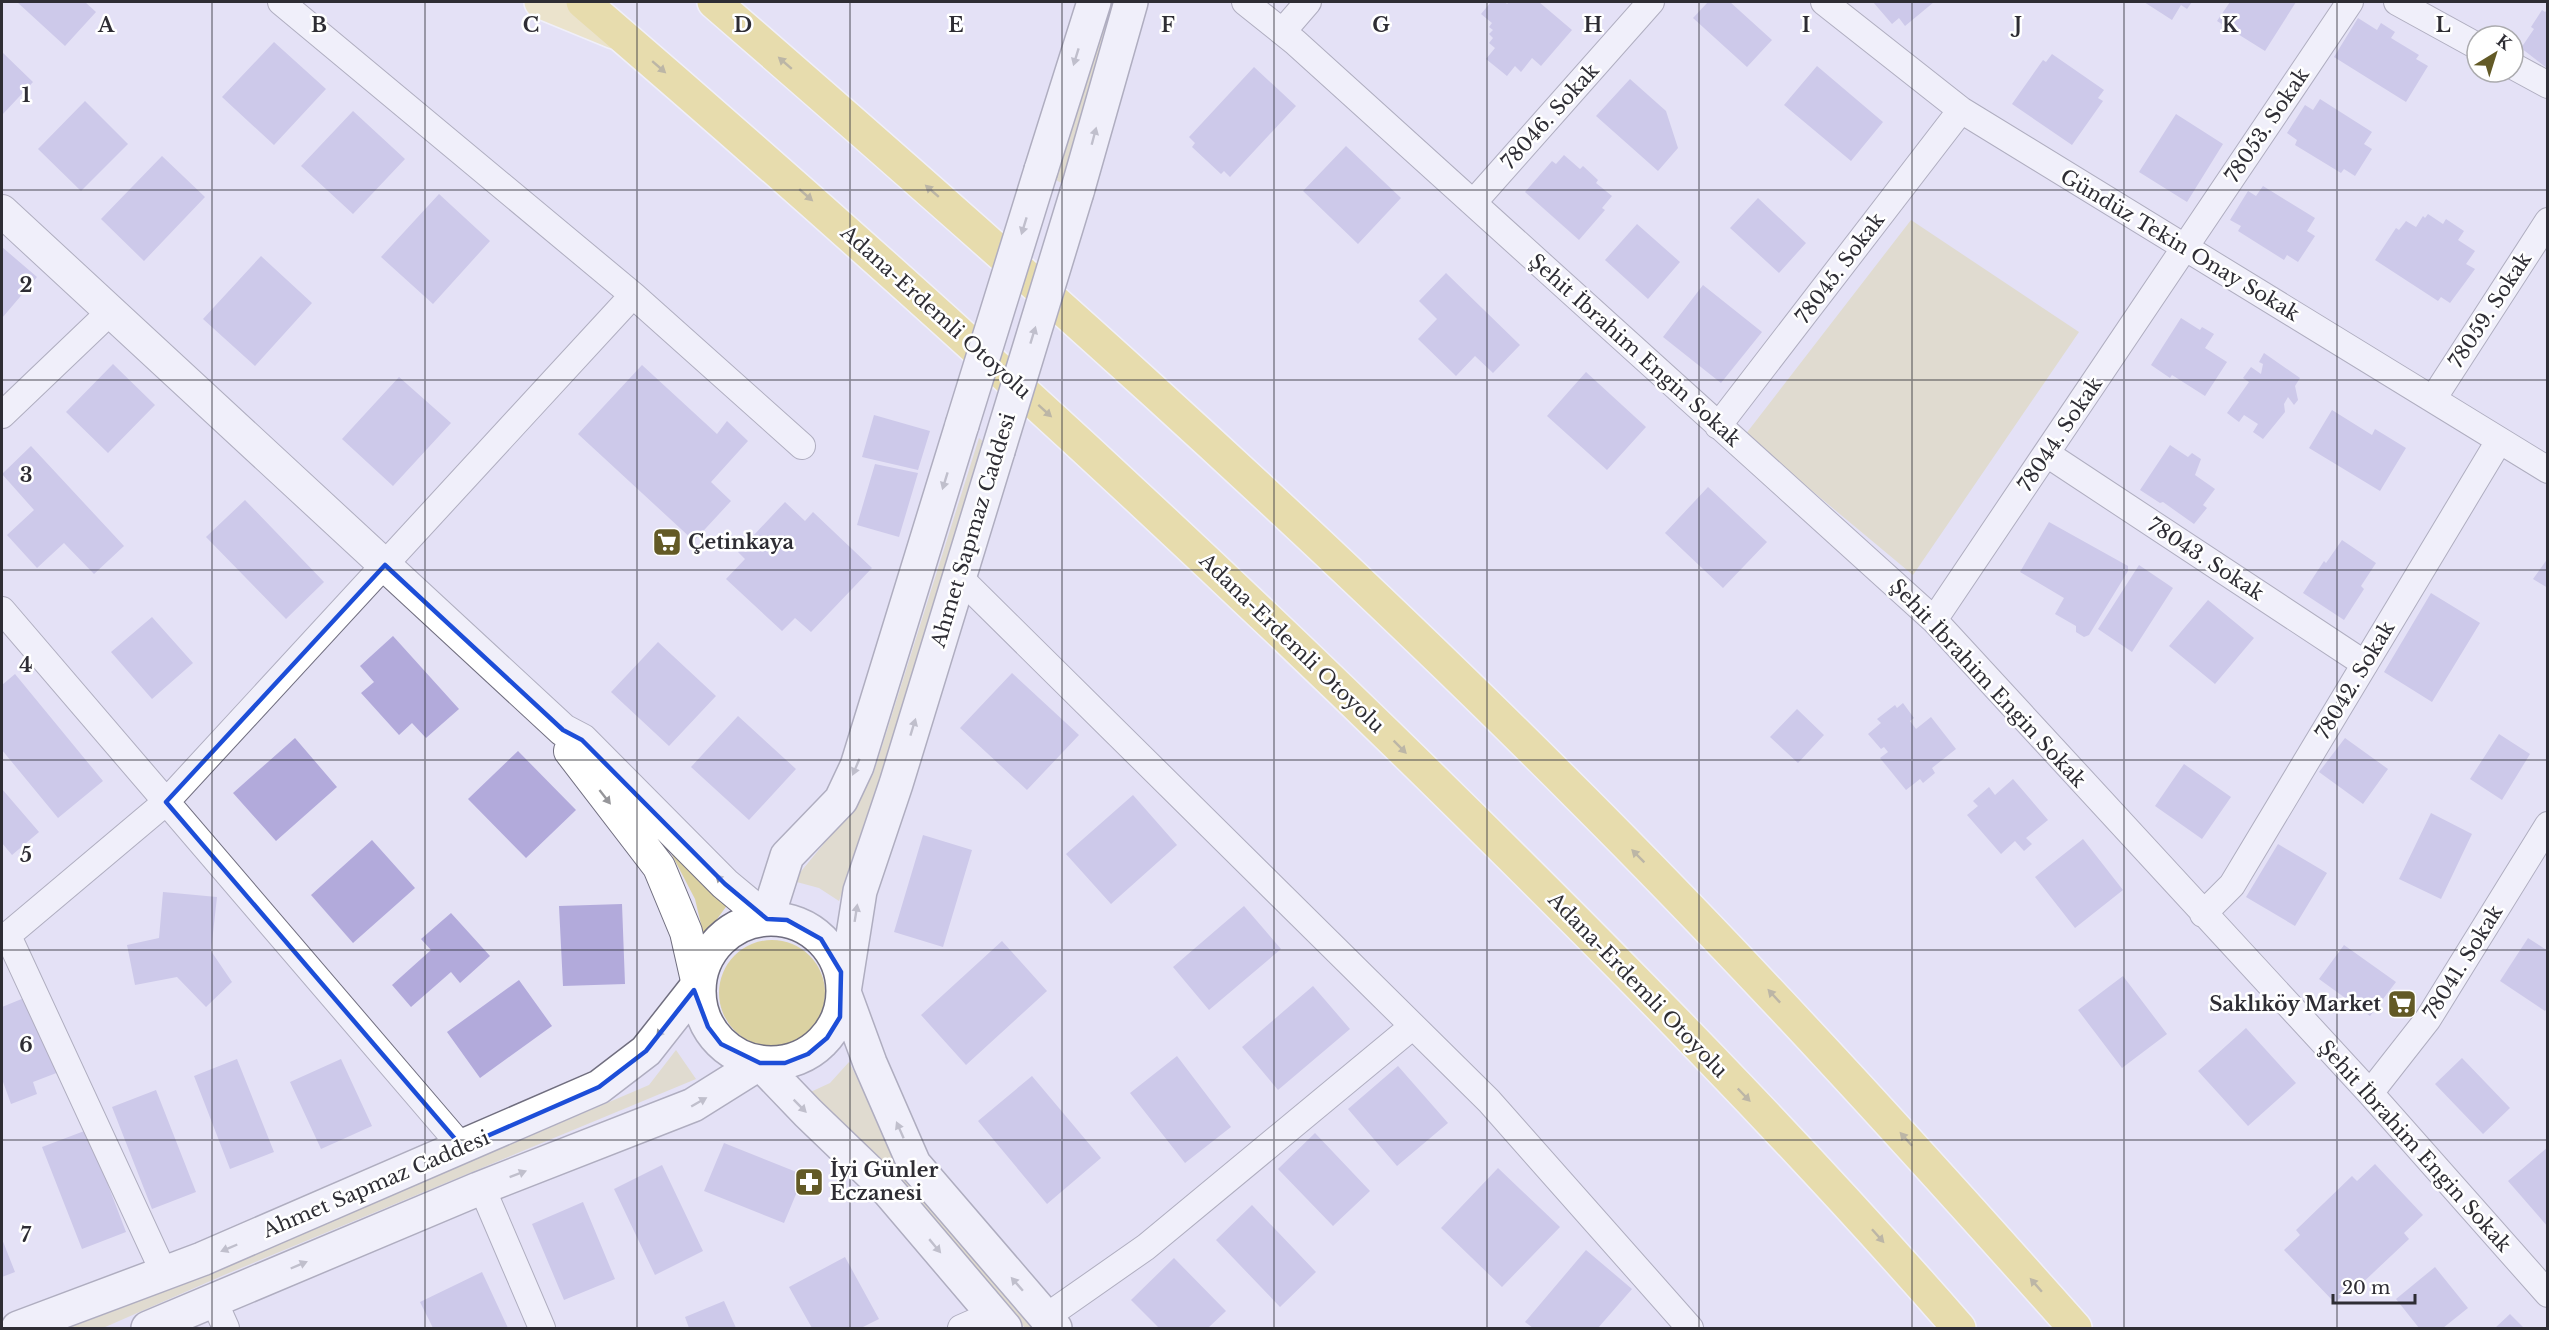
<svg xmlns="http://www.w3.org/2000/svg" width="2549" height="1330" viewBox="0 0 2549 1330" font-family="'Libre Baskerville',serif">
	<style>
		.grass { fill: #dbd2a2 }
		.building { fill: #b2aadb }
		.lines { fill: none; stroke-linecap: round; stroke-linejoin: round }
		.minor-casing { stroke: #706e7f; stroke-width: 28 }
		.tertiary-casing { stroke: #706e7f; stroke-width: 34 }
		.secondary-casing { stroke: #706e7f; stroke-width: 36 }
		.primary-casing { stroke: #fff; stroke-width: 36 }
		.motorway-casing { stroke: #fff; stroke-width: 36 }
		.minor { stroke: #fff; stroke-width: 26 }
		.tertiary { stroke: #fff; stroke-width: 32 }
		.secondary { stroke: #fff; stroke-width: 33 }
		.primary { stroke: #f3e59a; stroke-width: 33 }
		.motorway { stroke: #ebd456; stroke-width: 33 }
		.secondary-bridge-casing { stroke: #706e7f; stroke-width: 36; stroke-linecap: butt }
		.secondary-bridge { stroke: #fff; stroke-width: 33 }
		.oneway { fill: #96969a }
		.oneway2 { fill: #8c8045 }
		.marked { fill: none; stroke: #1d4ed8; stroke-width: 4.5; stroke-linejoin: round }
		.grid { fill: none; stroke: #2e2d34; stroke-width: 1.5; stroke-opacity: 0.55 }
		.labels { text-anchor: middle; stroke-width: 5; stroke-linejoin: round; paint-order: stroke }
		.street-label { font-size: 20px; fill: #2e2d34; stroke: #fff }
		.poi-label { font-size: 20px; font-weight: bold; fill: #2e2d34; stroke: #fff; text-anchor: start }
		.grid-label { font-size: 20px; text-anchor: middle; font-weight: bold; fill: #2e2d34; stroke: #fff; stroke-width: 5; stroke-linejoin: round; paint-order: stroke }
	</style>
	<rect width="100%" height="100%" fill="#e4e1f5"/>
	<path class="grass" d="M1109,2H1118L1063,184L1056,180Z
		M1911,220L2079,332L1913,575L1745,435Z
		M979,438L985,443L882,782L839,901L819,888L793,881L822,846L873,775Z
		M671,853L728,904L704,937L695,899Z
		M719 993a53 53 0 1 1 106 0a53 53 0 1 1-106 0Z
		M676,1050L696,1079L224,1275L103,1328H68L219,1269L649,1085Z
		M849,1062L902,1166L1038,1328H1025L894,1172L804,1095L830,1083Z"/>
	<path class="building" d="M17,2H85L96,12L65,46Z
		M1491,2H1505L1507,4L1509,2H1539L1572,30L1541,66L1532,58L1521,72L1515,66L1507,76L1486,59L1495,48L1489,43L1493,38L1489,34L1493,30L1489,27L1492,23L1481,14Z
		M1708,2H1730L1772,40L1747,67L1693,18Z
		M1873,2H1934L1905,26L1899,18L1892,24Z
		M2144,2H2192L2187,9L2181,5L2172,20Z
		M2230,2H2296L2265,51L2217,21Z
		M2548,9V69L2521,48L2534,29L2531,27L2542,10L2545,12Z
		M2358,18L2377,30L2381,23L2395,32L2391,38L2419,55L2416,59L2428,66L2406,102L2334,57Z
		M274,42L326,89L274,145L222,97Z
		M2,52L33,82L2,115Z
		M2052,54L2104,90L2098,98L2103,101L2072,145L2012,104L2043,60L2046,62Z
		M1817,66L1883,122L1851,161L1784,105Z
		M1254,67L1296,106L1230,177L1224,171L1221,174L1192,147L1195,143L1189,137Z
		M1630,79L1666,111L1678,148L1658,171L1596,116Z
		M2320,99L2372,132L2364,144L2372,149L2355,176L2344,169L2341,173L2295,145L2297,140L2287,133L2305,105L2313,110Z
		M85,101L128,144L81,191L38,149Z
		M353,111L405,159L353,214L301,166Z
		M2176,114L2223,144L2187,202L2139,172Z
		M1346,146L1401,198L1358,244L1303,191Z
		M1564,155L1580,169L1583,166L1598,180L1596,183L1612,196L1602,208L1605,210L1579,240L1525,192L1552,161L1556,164Z
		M162,156L205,197L144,261L101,219Z
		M2263,186L2315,218L2307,231L2315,236L2298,262L2287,255L2284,260L2238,231L2241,226L2230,220L2248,191L2256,196Z
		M439,194L490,241L433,304L381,257Z
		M1758,198L1806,243L1779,273L1730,228Z
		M2428,214L2443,224L2446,219L2464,231L2458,240L2475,251L2466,264L2475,269L2450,303L2441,297L2438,301L2375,260L2396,228L2399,230L2406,221L2416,227L2423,216L2425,218Z
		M1637,224L1680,262L1648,299L1605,260Z
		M2,247L37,277L2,318Z
		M261,256L312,303L255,366L203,319Z
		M1446,273L1520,345L1493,373L1475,356L1456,376L1418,339L1437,319L1419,301Z
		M1703,285L1762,332L1721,383L1663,337Z
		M2181,318L2200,330L2202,327L2214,334L2205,348L2227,362L2205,396L2172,375L2170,378L2151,365Z
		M2264,353L2300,378L2295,386L2298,400L2294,405L2288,397L2284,404L2285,412L2263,439L2253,432L2258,424L2244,415L2239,422L2227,413L2249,382L2243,378L2251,367L2261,374L2263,364L2259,362Z
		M113,364L155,405L108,453L66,412Z
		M642,365L717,434L727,421L748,441L711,482L731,501L694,541L578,434Z
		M1586,372L1646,427L1607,470L1547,416Z
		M399,377L451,423L393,486L342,439Z
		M2332,410L2372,435L2375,429L2406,448L2380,491L2309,448Z
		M874,415L930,431L918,470L862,457Z
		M2170,445L2188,457L2192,453L2201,459L2195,475L2215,489L2203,505L2207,508L2194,524L2163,502L2160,503L2140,490Z
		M31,446L124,546L94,574L64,543L37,568L7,535L34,510L2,474Z
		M875,464L918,473L899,537L857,525Z
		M1708,487L1767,542L1723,588L1665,533Z
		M245,500L324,582L286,619L206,537Z
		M785,502L805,521L813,512L872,568L811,632L795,618L782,631L726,579L745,559L738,552Z
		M2049,522L2128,566V571L2089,635L2084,637L2076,632V626L2055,614L2064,598L2020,572Z
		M2342,540L2376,563L2361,586L2364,589L2344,620L2303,593L2324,561L2326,563Z
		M2548,558V588L2533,579Z
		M2139,565L2173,588L2132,652L2098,629Z
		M2431,593L2480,623L2432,702L2384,672Z
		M2208,600L2254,638L2215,684L2169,646Z
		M152,617L193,663L152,699L111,652Z
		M393,636L459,709L426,738L412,723L399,735L361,693L374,682L360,666Z
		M658,642L716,696L669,746L611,692Z
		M1012,673L1079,735L1027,790L960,728Z
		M15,674L103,781L58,818L2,750V685Z
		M1903,703L1914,718L1910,721L1916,729L1931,717L1956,749L1932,768L1935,773L1923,783L1920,779L1906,790L1880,758L1888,752L1884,747L1881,749L1868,734L1881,723L1877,719L1895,705L1897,708Z
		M1797,709L1824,735L1798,763L1770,737Z
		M738,716L796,769L749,820L691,767Z
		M2499,734L2530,754L2502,800L2470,779Z
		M295,738L337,787L276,841L233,793Z
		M2345,738L2388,769L2363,804L2319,772Z
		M518,751L576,810L526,858L468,799Z
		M2184,764L2231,797L2202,839L2155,806Z
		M2013,779L2048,820L2026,838L2032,844L2024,851L2015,841L2001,854L1967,815L1978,806L1973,801L1989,787L1995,795Z
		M2,789L39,832L12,855L2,843Z
		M1133,795L1177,845L1111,904L1066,854Z
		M2431,813L2472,834L2441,899L2399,879Z
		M923,835L972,850L943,947L894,932Z
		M2083,839L2123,890L2075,928L2035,877Z
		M372,840L415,888L353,943L311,895Z
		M2278,844L2327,873L2295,926L2246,897Z
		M163,892L217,897L211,951L232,982L206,1007L177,977L135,985L127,945L159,938Z
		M622,904L625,984L563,986L559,906Z
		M1244,906L1281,949L1209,1010L1173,967Z
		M451,913L490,956L460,983L451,972L411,1007L392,985L431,950L421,939Z
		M2528,938L2548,951V1007L2545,1011L2500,981Z
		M1002,941L1047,991L966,1065L921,1015Z
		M2344,945L2396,982L2370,1016L2319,979Z
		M2123,976L2167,1034L2122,1068L2078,1010Z
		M519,980L552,1026L480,1078L447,1032Z
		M1313,986L1350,1029L1278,1090L1242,1047Z
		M29,996L59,1072L33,1082L37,1094L11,1104L2,1079V1007Z
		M2246,1028L2296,1083L2248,1126L2198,1071Z
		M1177,1056L1231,1127L1185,1163L1130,1093Z
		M2462,1058L2510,1108L2483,1134L2435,1084Z
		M237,1059L274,1152L230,1169L194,1076Z
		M341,1059L372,1126L321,1149L290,1082Z
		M1398,1066L1448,1123L1397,1166L1348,1109Z
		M1032,1076L1101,1158L1047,1204L978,1121Z
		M156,1090L196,1192L152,1209L112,1107Z
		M87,1130L126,1232L82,1249L42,1147Z
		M1315,1133L1370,1191L1333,1226L1278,1169Z
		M724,1143L804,1175L784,1223L704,1191Z
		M2548,1147V1227L2508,1181Z
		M2375,1164L2423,1215L2404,1233L2409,1239L2357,1288L2353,1285L2335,1303L2284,1250L2300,1235L2296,1230L2352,1176L2357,1181Z
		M662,1165L703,1251L655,1275L614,1189Z
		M1498,1168L1560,1227L1502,1287L1441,1228Z
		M583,1202L615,1279L564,1300L532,1224Z
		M1252,1205L1316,1272L1280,1307L1216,1240Z
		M2,1239L15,1272L2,1277Z
		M1586,1250L1632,1289L1598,1328H1533L1525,1322Z
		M845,1257L879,1319L861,1328H812L789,1287Z
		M1174,1258L1226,1311L1208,1328H1159L1131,1300Z
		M2435,1267L2468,1308L2443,1328H2419L2396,1299Z
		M482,1272L508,1328H433L420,1302Z
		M724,1301L736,1328H689L685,1317Z
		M2510,1314L2524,1328H2495Z"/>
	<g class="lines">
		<g class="minor-casing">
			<path id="minor" d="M281,2L633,295L802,446
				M1245,2L1295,42L1934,620L2370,1093L2548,1294
				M1824,2L1961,110L2548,470
				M2397,2L2477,46
				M1283,31L1308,2
				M2513,66L2548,85
				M1473,203L1651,2
				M2433,399L2548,221
				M2,415L111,311
				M1718,426L1961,110
				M2047,454L2365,664
				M959,577L1489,1101L1690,1328
				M2,610L462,1147
				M1934,620L2350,2
				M2203,914L2232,885L2499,441
				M8,936L164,1273
				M2,940L166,802L633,295
				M2370,1093L2428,1019L2548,825
				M482,1188L542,1328
				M214,1301L226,1328
				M1046,1317L1146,1247L1413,1026
				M961,1328L993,1314"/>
		</g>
		<g class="tertiary-casing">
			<path id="tertiary" d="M2,211L563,730L582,740L725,884L767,919
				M570,751L659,867L686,932L698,985"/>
		</g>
		<g class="secondary-casing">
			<path id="secondary" d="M1041,170L1094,2
				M1077,192L1131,2
				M998,451L896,784L860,891L844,992L870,1063L914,1164L1055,1328
				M699 991a72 72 0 1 1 144 0a72 72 0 1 1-144 0Z
				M767,919L787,856L841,800L857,766L962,425
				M760,1063L808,1113L886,1188L1005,1328
				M18,1328L202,1259L599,1087L646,1051L698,985
				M148,1328L478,1189L693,1105L760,1063"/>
		</g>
		<g class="primary-casing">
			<path id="primary" d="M541,2L614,32"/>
		</g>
		<g class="motorway-casing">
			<path id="motorway" d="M583,2C882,259 1173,523 1454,800C1628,971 1799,1145 1959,1328
				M714,2C1010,259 1303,519 1580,797C1751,968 1914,1147 2075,1328"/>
		</g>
		<use href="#minor" class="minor"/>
		<use href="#tertiary" class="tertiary"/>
		<use href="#secondary" class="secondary"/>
		<use href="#primary" class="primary"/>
		<use href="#motorway" class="motorway"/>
		<g class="secondary-bridge-casing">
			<path id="secondary-bridge" d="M962,425L1041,170
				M998,451L1077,192"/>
		</g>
		<use href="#secondary-bridge" class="secondary-bridge"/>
	</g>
	<defs><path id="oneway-solid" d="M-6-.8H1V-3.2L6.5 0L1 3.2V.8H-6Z" transform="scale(1.5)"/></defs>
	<g class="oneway">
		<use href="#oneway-solid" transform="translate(1076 57) rotate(107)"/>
		<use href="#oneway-solid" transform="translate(1094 136) rotate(-75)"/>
		<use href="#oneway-solid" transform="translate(1024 226) rotate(107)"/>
		<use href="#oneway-solid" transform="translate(1033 335) rotate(-73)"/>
		<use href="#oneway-solid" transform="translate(945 481) rotate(107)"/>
		<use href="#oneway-solid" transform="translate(913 727) rotate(-73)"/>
		<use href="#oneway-solid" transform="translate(856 767) rotate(113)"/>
		<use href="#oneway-solid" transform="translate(605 797) rotate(52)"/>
		<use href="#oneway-solid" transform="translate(722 881) rotate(-136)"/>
		<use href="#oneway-solid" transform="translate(856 913) rotate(-81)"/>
		<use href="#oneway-solid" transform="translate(662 1030) rotate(128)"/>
		<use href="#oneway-solid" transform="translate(699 1102) rotate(-30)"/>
		<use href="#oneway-solid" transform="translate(800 1106) rotate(45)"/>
		<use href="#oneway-solid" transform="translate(900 1130) rotate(-114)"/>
		<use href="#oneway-solid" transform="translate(518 1174) rotate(-21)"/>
		<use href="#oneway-solid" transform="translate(935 1246) rotate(50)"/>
		<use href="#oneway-solid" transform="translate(229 1248) rotate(157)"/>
		<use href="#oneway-solid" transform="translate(299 1265) rotate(-23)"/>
		<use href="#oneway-solid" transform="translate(1017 1284) rotate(-131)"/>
	</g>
	<g class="oneway2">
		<use href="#oneway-solid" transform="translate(785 63) rotate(-139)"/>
		<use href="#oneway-solid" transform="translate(659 67) rotate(41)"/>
		<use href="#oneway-solid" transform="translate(932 191) rotate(-139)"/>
		<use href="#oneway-solid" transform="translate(806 195) rotate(41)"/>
		<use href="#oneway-solid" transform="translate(1045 411) rotate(42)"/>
		<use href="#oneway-solid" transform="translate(1400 747) rotate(45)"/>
		<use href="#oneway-solid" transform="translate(1638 856) rotate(-135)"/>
		<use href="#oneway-solid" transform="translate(1774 996) rotate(-133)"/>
		<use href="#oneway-solid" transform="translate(1744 1095) rotate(46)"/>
		<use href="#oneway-solid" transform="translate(1906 1139) rotate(-132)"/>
		<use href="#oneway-solid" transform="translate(1878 1236) rotate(48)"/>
		<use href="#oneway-solid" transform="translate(2036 1285) rotate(-131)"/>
	</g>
	<path d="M0 0H2549V1330H0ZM385,565L563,730L582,740L725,884L767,919L787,920L821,939L841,972L840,1017L827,1038L808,1054L785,1063H760L721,1044L708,1027L694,990L646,1051L599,1087L462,1147L166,802Z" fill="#e4e1f5" fill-opacity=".55" fill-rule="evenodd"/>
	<path class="marked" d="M385,565L563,730L582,740L725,884L767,919L787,920L821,939L841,972L840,1017L827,1038L808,1054L785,1063H760L721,1044L708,1027L694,990L646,1051L599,1087L462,1147L166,802Z"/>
	<path class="grid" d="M212,2V1328M425,2V1328M637,2V1328M850,2V1328M1062,2V1328M1274,2V1328M1487,2V1328M1699,2V1328M1912,2V1328M2124,2V1328M2337,2V1328M2,190H2548M2,380H2548M2,570H2548M2,760H2548M2,950H2548M2,1140H2548"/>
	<defs>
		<g id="supermarket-square" transform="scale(1.5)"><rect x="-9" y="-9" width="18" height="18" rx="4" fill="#635a26" stroke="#fff"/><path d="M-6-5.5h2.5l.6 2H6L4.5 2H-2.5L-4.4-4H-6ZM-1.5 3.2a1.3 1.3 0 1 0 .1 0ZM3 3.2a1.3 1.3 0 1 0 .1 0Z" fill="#fff"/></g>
		<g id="pharmacy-square" transform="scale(1.5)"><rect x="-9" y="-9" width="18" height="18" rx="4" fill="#635a26" stroke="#fff"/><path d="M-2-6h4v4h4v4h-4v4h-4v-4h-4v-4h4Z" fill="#fff"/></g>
	</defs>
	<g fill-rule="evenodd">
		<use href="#supermarket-square" x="667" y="542"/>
		<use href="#supermarket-square" x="2402" y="1004"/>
		<use href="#pharmacy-square" x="809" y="1182"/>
	</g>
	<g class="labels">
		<g class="street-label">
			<text transform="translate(1550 116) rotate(-48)" y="7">78046. Sokak</text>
			<text transform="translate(2267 125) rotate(-56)" y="7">78053. Sokak</text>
			<text transform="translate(2180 245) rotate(31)" y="7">Gündüz Tekin Onay Sokak</text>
			<text transform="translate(1840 268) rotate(-53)" y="7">78045. Sokak</text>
			<text transform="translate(2490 310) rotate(-57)" y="7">78059. Sokak</text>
			<text transform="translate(936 312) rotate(42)" y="7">Adana-Erdemli Otoyolu</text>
			<text transform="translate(1635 350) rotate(42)" y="7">Şehit İbrahim Engin Sokak</text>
			<text transform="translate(2060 434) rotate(-56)" y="7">78044. Sokak</text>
			<text transform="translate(973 530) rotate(-73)" y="7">Ahmet Sapmaz Caddesi</text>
			<text transform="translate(2206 559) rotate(33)" y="7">78043. Sokak</text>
			<text transform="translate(1292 643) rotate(44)" y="7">Adana-Erdemli Otoyolu</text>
			<text transform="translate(2355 680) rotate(-59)" y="7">78042. Sokak</text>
			<text transform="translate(1988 683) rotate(47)" y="7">Şehit İbrahim Engin Sokak</text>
			<text transform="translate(2463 962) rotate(-58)" y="7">78041. Sokak</text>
			<text transform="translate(1638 985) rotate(46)" y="7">Adana-Erdemli Otoyolu</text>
			<text transform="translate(2415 1146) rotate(48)" y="7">Şehit İbrahim Engin Sokak</text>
			<text transform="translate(376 1184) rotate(-23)" y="7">Ahmet Sapmaz Caddesi</text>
		</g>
		<g class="poi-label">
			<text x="688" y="549">Çetinkaya</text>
			<text x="2381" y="1011" text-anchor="end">Saklıköy Market</text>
			<text x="830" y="1177">İyi Günler<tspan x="830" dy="23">Eczanesi</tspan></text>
		</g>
	</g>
	<g class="grid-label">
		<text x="106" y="32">A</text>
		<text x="319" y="32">B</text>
		<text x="531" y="32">C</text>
		<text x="743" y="32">D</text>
		<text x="956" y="32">E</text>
		<text x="1168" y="32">F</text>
		<text x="1381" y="32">G</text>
		<text x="1593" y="32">H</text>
		<text x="1806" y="32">I</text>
		<text x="2018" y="32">J</text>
		<text x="2230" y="32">K</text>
		<text x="2443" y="32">L</text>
		<text x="26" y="102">1</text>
		<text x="26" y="292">2</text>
		<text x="26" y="482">3</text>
		<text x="26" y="672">4</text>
		<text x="26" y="862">5</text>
		<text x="26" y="1052">6</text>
		<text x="26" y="1242">7</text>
	</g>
	<rect width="2549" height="1330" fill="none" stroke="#2e2d34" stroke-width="6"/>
	<g transform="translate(2495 54) rotate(38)"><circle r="28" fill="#ffffff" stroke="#ababae" stroke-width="1.5"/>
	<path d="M0-4.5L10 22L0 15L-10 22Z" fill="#635a26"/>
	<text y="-9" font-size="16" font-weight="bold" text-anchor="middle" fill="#2e2d34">K</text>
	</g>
	<path d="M2333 1294v9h82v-9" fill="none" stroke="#2e2d34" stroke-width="3"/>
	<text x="2342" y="1294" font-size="18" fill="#2e2d34" stroke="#ffffff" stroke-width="4.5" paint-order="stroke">20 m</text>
</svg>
